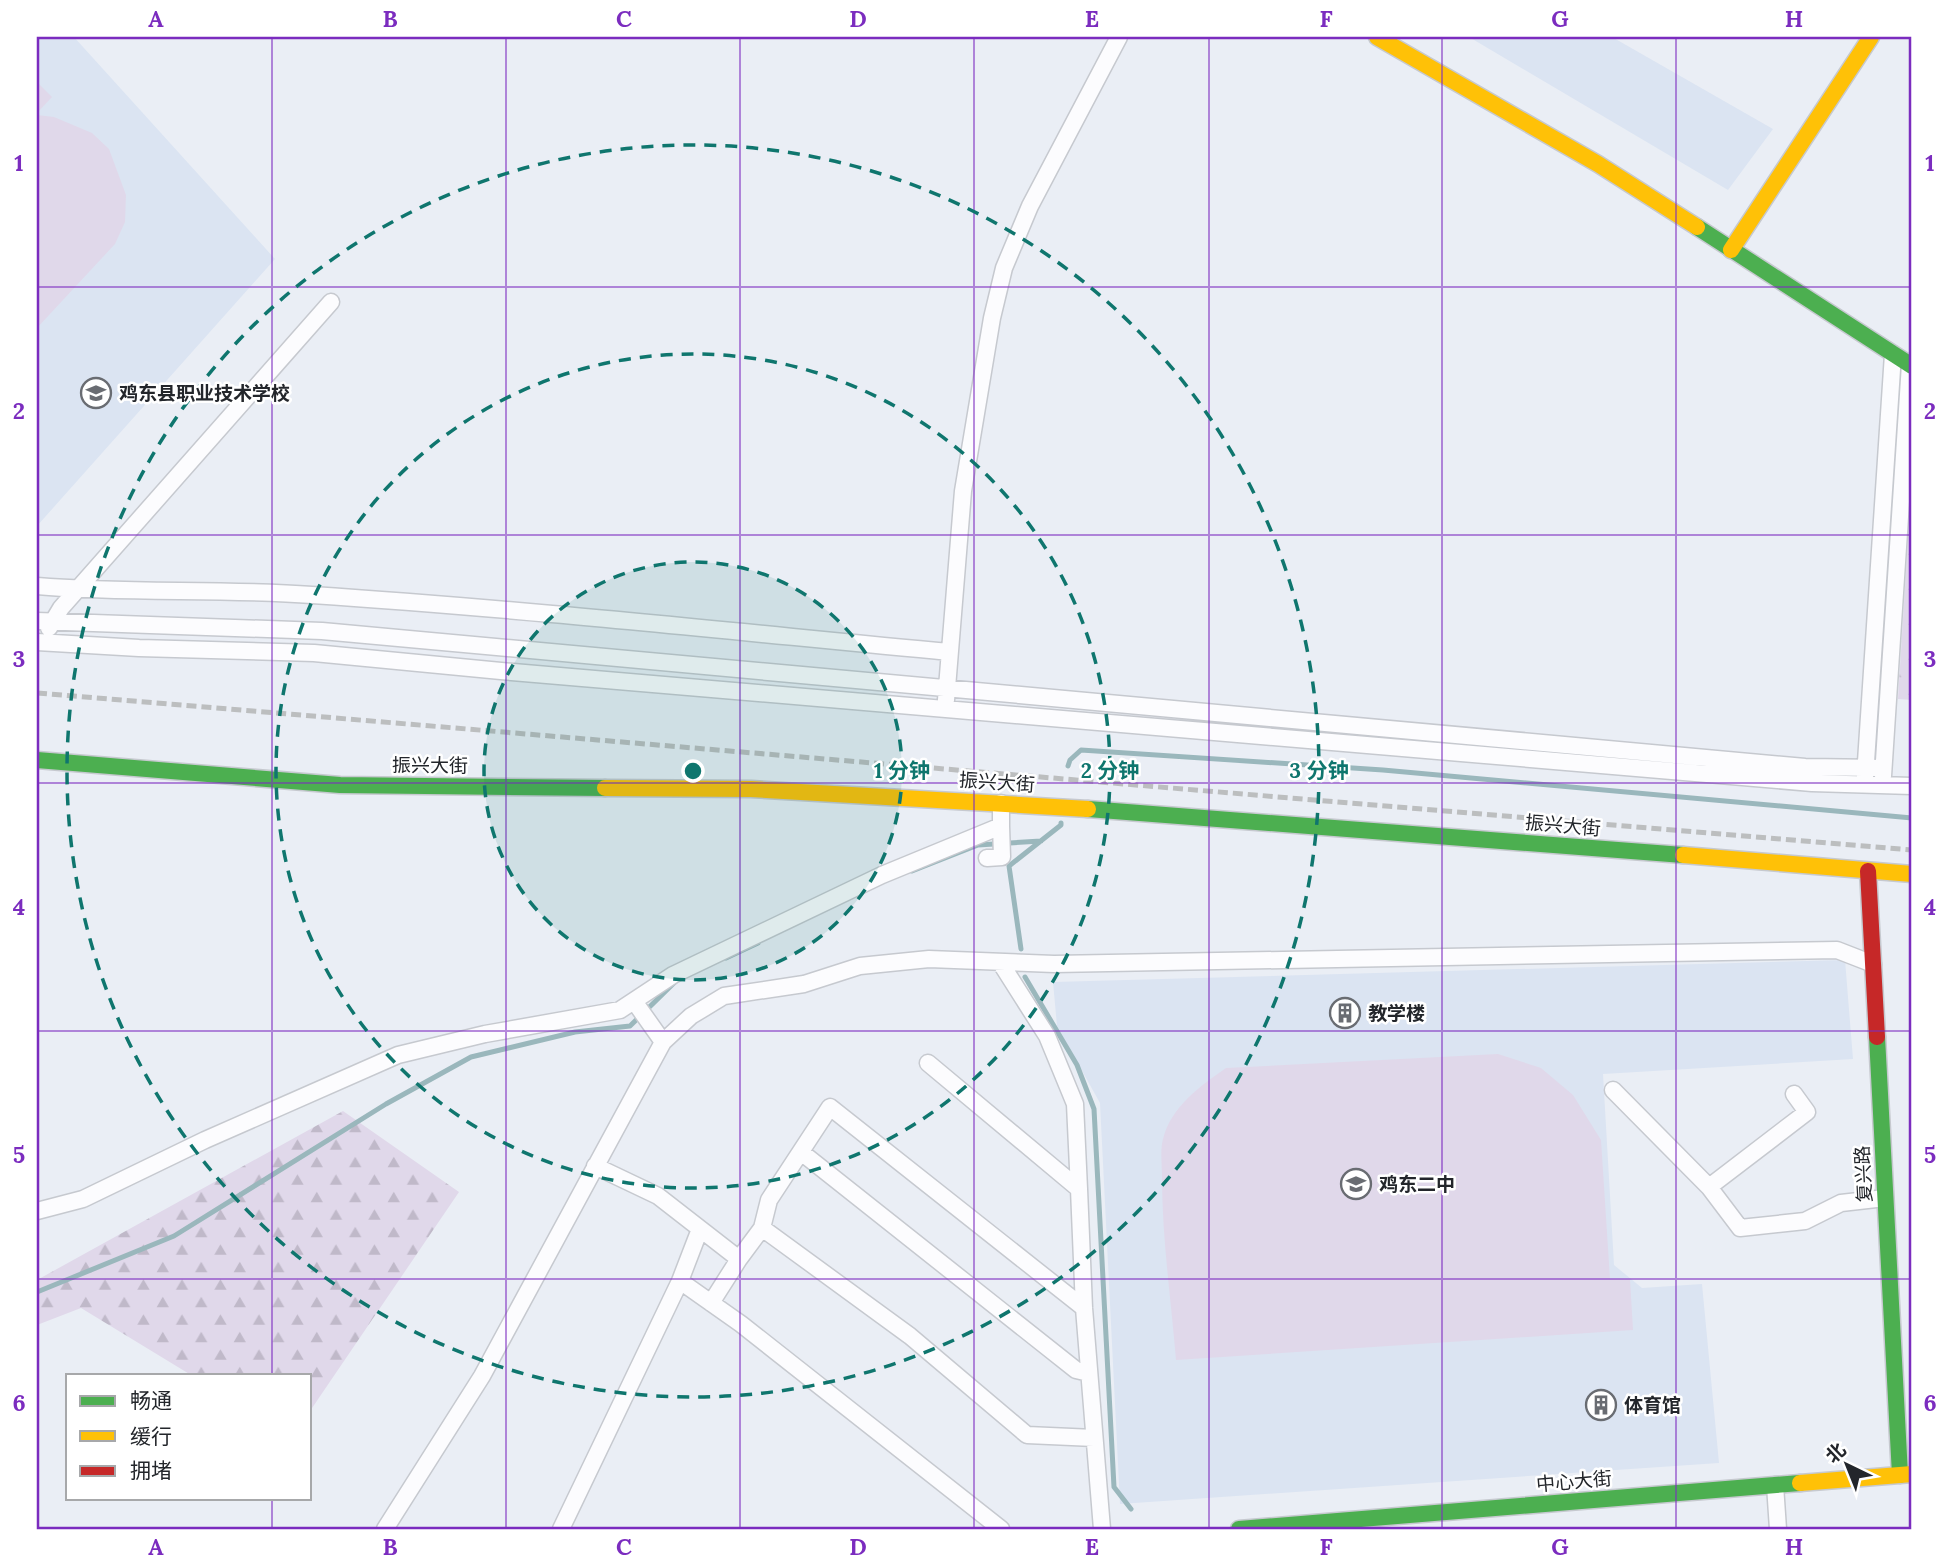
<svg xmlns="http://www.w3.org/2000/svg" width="1949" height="1566" viewBox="0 0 1949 1566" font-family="Lora,'Noto Sans SC',serif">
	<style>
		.built { fill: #dbe4f2 }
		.forest { fill: url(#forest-firs) }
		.garden { fill: #e0d8ea }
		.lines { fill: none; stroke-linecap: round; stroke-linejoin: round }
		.stream { stroke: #9ab7bc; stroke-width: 5 }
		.street-casing { stroke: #c6c9cf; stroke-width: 19 }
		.fast-casing { stroke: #c6c9cf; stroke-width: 19 }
		.slow-casing { stroke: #c6c9cf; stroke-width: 19 }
		.jam-casing { stroke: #c6c9cf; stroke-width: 19 }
		.street { stroke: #fcfcfe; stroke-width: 16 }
		.fast { stroke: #4caf50; stroke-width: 16 }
		.slow { stroke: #ffc107; stroke-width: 16 }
		.jam { stroke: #c62828; stroke-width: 16 }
		.rail { stroke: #bcbebf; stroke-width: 5; stroke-dasharray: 10 5; stroke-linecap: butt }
		.grid { fill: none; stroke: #7b2cbf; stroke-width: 2; stroke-opacity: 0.55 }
		.ring { fill: none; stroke: #0f766e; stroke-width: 3.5; stroke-dasharray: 12 9 }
		.labels { text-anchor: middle; stroke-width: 5; stroke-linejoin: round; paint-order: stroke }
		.poi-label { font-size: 19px; font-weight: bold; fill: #23262b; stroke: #fff; text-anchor: start }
		.street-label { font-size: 19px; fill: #23262b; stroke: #fff }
		.centre { fill: #0f766e; stroke: #fff; stroke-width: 3.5 }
		.ring-label { font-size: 21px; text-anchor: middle; font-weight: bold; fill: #0f766e; stroke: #fff; stroke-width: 5; stroke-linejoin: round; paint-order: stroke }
		.neatline { fill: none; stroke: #7b2cbf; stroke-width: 2.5 }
		.grid-label { font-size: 23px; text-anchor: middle; font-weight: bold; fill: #7b2cbf }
	</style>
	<defs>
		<pattern id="forest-firs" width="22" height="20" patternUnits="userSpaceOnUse" patternTransform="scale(1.75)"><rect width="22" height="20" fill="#e0d8ea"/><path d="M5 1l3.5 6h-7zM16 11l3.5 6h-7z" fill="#c0b9c9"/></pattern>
	</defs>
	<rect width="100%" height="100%" fill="#eaeef5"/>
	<path class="built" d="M37,37H74L275,259L37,526Z
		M1469,37H1612L1773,129L1728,190Z
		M1845,960L1853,1059L1603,1074L1614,1265L1642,1288L1702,1284L1719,1463L1120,1504L1100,1103L1057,1026L1053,982Z"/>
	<path class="forest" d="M1912,475V700L1898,699Z
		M343,1111L459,1192L310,1411V1375H191L81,1308L37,1325V1280Z"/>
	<path class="garden" d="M38,83L52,97L37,113V84Z
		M37,115L54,117L92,133L109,149L126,195L125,222L115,244L37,328Z
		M1498,1054L1541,1068L1573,1095L1601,1140L1610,1279H1630L1633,1330L1176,1360C1171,1299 1162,1238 1162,1177C1162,1165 1160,1150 1163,1139C1171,1107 1200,1086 1226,1068Z"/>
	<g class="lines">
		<path class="stream" d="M1068,766L1070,760L1081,750L1383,770L1912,818
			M912,871L978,845L1041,841
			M1021,949L1009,866L1061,825V823
			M726,958L758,943
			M1025,977L1077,1065L1094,1109L1114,1487L1131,1509
			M37,1292L174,1236L386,1104L471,1057L575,1032L630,1026L676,981"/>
		<g class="street-casing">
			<path id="street" d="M37,586C128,594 220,588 312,595C524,609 737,632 949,652
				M37,621L322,631L1805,767L1883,768
				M49,628L61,608L331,302
				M37,642L139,648L314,653L501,671L1812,783L1912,786
				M946,700L963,491L992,318L1004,268L1030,206L1119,37
				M1883,776L1910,364
				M1865,777L1893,354
				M987,858L1002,857L1001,826
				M1000,962L1047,1036L1075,1104L1079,1189
				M634,1001L663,1042
				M928,1063L1079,1189L1084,1308L1102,1529
				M1613,1090L1709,1187L1740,1228L1805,1221L1841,1203L1885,1198
				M801,1152L1076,1370L1089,1373
				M595,1166L658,1196L739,1259L762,1228L769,1200L830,1107L1084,1308
				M1709,1187L1807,1112L1794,1094
				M37,1211L83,1199L205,1140L398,1055L485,1034L620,1010L673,975L882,875L1001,826V803
				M762,1228L910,1336L1027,1435L1094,1438
				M680,1281L741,1324L1001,1529
				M711,1303L739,1259
				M1775,1485L1778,1529
				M385,1529L482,1376L663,1042L691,1016L724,996L804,984L860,966L929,959L1054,964L1837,950L1873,964
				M561,1529L680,1281L700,1229"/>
		</g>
		<g class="fast-casing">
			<path id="fast" d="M1697,227L1912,366
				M37,760L340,785L605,788
				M1088,809L1683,855
				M1877,1037L1900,1475
				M1239,1529L1800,1483"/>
		</g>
		<g class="slow-casing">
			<path id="slow" d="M1377,37L1598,164L1697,227
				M1731,250L1871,37
				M605,788L751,789L1088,809
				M1683,855L1912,874
				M1800,1483L1912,1474"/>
		</g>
		<g class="jam-casing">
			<path id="jam" d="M1868,871L1877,1037"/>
		</g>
		<use href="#street" class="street"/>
		<use href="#fast" class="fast"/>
		<use href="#slow" class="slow"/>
		<use href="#jam" class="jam"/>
		<path class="rail" d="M37,693L1912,850"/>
	</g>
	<path class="grid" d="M272,37V1375M506,37V1529M740,37V1529M974,37V1529M1209,37V1529M1442,37V1529M1676,37V1529M37,287H1912M37,535H1912M37,783H1912M37,1031H1912M37,1279H1912M272,1498V1529"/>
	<circle cx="693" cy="771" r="209" fill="#0f766e" fill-opacity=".12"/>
	<g class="ring">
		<circle cx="693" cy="771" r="209"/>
		<circle cx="693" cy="771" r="417"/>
		<circle cx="693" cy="771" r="626"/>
	</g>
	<defs>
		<g id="school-ring" transform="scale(1.575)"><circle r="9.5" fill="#fff" stroke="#696c72" stroke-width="1.5"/><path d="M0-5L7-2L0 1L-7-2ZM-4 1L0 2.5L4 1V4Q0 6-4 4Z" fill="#696c72"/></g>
		<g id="building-ring" transform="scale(1.575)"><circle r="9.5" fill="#fff" stroke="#696c72" stroke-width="1.5"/><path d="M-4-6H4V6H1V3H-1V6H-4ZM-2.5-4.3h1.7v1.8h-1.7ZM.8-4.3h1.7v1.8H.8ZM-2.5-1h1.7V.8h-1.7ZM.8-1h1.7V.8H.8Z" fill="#696c72"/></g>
	</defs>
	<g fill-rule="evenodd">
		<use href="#school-ring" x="96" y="393"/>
		<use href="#building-ring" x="1345" y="1013"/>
		<use href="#school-ring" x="1356" y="1184"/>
		<use href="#building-ring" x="1601" y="1405"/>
	</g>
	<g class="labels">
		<g class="poi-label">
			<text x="119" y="400">鸡东县职业技术学校</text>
			<text x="1368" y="1020">教学楼</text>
			<text x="1379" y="1191">鸡东二中</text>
			<text x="1624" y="1412">体育馆</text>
		</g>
		<g class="street-label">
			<text x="430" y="772">振兴大街</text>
			<text transform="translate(997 782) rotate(4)" y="7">振兴大街</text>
			<text transform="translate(1563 825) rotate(5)" y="7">振兴大街</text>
			<text transform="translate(1863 1174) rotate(-93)" y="7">复兴路</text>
			<text transform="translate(1574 1481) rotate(-5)" y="7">中心大街</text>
		</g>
	</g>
	<circle cx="693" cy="771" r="10" class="centre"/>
	<g class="ring-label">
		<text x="902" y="778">1 分钟</text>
		<text x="1110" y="778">2 分钟</text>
		<text x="1319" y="778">3 分钟</text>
	</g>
	<rect width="1949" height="1566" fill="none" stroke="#ffffff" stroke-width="77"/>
	<rect x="66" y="1374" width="245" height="126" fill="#ffffff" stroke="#a7a8aa" stroke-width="2"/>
	<rect x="80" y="1396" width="35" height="10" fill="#4caf50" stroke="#a7a8aa" stroke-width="2"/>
	<text x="130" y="1408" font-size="21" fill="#23262b">畅通</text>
	<rect x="80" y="1431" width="35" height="10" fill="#ffc107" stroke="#a7a8aa" stroke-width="2"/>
	<text x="130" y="1444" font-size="21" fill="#23262b">缓行</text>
	<rect x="80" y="1466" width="35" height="10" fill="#c62828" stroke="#a7a8aa" stroke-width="2"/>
	<text x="130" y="1478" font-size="21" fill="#23262b">拥堵</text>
	<g transform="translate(1847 1465) rotate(317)" stroke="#ffffff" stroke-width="5" paint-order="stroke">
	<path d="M0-5L12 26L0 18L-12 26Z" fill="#23262b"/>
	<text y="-10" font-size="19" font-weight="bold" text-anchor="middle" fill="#23262b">北</text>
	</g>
	<rect x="38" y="38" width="1872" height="1490" class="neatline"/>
	<g class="grid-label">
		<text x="156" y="27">A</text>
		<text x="390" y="27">B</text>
		<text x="624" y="27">C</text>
		<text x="858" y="27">D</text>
		<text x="1092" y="27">E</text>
		<text x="1326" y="27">F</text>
		<text x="1560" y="27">G</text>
		<text x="1794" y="27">H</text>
		<text x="19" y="171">1</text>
		<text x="1930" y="171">1</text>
		<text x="19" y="419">2</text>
		<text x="1930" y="419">2</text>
		<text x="19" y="667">3</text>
		<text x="1930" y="667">3</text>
		<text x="19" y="915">4</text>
		<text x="1930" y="915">4</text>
		<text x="19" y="1163">5</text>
		<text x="1930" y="1163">5</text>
		<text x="19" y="1411">6</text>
		<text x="1930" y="1411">6</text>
		<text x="156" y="1555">A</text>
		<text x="390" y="1555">B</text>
		<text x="624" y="1555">C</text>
		<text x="858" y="1555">D</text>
		<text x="1092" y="1555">E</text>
		<text x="1326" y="1555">F</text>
		<text x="1560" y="1555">G</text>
		<text x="1794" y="1555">H</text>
	</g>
</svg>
